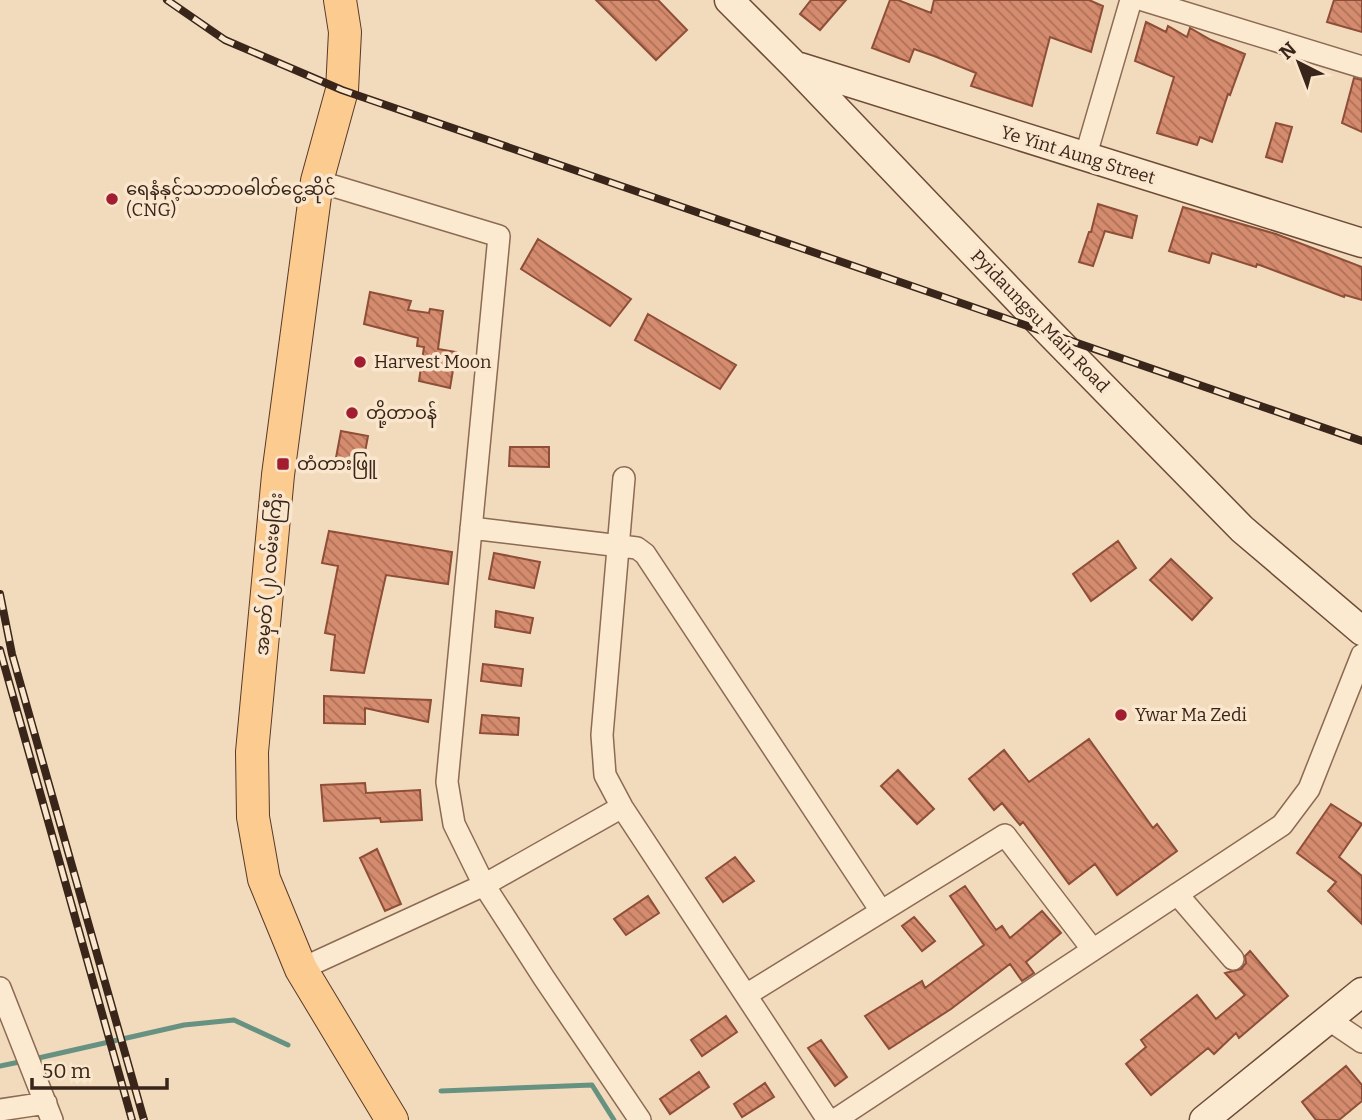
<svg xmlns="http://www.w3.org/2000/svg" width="1362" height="1120" viewBox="0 0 1362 1120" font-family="Bitter,'Noto Sans Myanmar',serif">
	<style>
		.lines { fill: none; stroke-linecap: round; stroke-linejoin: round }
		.stream { stroke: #679282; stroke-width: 5 }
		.building { fill: url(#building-back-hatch); stroke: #8e4e37; stroke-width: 2 }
		.minor-casing { stroke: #8c6a54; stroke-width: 24 }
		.secondary-casing { stroke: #6d4b37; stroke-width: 31 }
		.primary-casing { stroke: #593929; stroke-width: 34 }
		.minor { stroke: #fcead0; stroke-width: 21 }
		.secondary { stroke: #fcead0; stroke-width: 28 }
		.primary { stroke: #fbcb8f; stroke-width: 32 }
		.rail-casing { stroke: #39251a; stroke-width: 8 }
		.rail { stroke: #f9e6cc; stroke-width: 5; stroke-dasharray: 16; stroke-linecap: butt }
		.poi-dot { fill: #a11d2f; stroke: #f9e6cc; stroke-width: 2.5 }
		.labels { text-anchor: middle; stroke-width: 7; stroke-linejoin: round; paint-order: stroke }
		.street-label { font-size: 18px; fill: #39251a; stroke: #f9e6cc }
		.poi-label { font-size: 18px; fill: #39251a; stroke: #f9e6cc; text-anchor: start }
	</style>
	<defs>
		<pattern id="building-back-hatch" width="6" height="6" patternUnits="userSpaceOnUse" patternTransform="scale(1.75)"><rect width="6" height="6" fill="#d58b6e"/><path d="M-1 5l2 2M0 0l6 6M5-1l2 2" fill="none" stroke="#ae715a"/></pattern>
	</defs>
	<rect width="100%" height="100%" fill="#f2dbbc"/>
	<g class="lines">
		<path class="stream" d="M34,1059L184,1025L234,1020L288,1045
			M0,1066L24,1061
			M441,1091L592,1085L614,1120"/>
	</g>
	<path class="building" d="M596,0H658L687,30L656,60Z
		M811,0H846L820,30L800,14Z
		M890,0H898L931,13L934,0H1089L1103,6L1091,52L1050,37L1032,106L971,86L976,73L934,56L914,49L909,62L872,48Z
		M1334,0H1362V32L1327,22Z
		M1146,22L1166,32L1168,26L1187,37L1190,28L1211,40L1245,54L1230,95L1228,94L1212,142L1200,137L1197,145L1157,133L1174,77L1135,61Z
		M1354,78L1362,80V132L1342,123Z
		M1276,123L1292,127L1282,162L1266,157Z
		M1098,204L1137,216L1132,238L1105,231L1093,266L1079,262L1089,232H1091Z
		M1183,207L1276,234L1362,267V300L1345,295L1344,297L1257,264L1256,267L1212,253L1209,263L1169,251Z
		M538,239L631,299L610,326L521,269Z
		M370,292L411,301L408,310L429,313L430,309L443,311L438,349L456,352L450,388L419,381L424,347L417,346L418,338L364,324Z
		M648,314L736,365L720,389L635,340Z
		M341,431L368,436L362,468L335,463Z
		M510,447H549V467L509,466Z
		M329,531L452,552L448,584L386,575L364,673L331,670L335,635L325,633L338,566L322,563Z
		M1118,541L1136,568L1091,601L1073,574Z
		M494,553L540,562L534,588L489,579Z
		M1171,559L1212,598L1192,620L1150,580Z
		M496,611L533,618L530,633L495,627Z
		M483,664L523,669L521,686L481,681Z
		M324,696L431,700L428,722L365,708V724L324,723Z
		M482,715L519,718L518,735L480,733Z
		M1089,739L1153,828L1157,824L1177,851L1117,895L1095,864L1069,884L1023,822L1020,825L1002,803L994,810L969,779L1004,750L1029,782Z
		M898,770L934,809L917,824L881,786Z
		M365,783L366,793L420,790L422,820L381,822L380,818L324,821L321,785Z
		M1331,804L1362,824L1339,857L1362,876V924L1328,891L1336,882L1297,853Z
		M377,849L401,904L385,911L360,858Z
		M735,857L754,881L723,902L706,878Z
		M965,886L996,930L1002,926L1010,938L1042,911L1061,933L1026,962L1034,973L1022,981L1010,964L951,1009L889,1049L865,1016L922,981L925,988L984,945L950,896Z
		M648,896L659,913L626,935L614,919Z
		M914,917L935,941L922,951L902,926Z
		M1250,951L1288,996L1239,1038L1236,1033L1214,1054L1208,1048L1151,1095L1126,1064L1146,1047L1141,1040L1197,995L1216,1019L1245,995L1225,973L1241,969L1246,963L1245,956Z
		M726,1016L737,1032L702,1056L691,1040Z
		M821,1040L847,1077L835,1086L808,1048Z
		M1346,1066L1362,1085V1101L1339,1120H1316L1302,1102Z
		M699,1072L709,1087L670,1114L660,1099Z
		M765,1083L774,1097L742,1117L734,1104Z"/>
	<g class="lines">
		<g class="minor-casing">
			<path id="minor" d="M1143,0L1362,67
				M1085,158L1131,0
				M317,181L499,236L447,782L454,824L484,885L544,978L640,1120
				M624,478L602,735L605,775L622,807L828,1120
				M471,528L637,548L645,554L881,911
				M1177,894L1233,959
				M301,969L484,885L622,807
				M0,988L52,1120
				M746,995L1005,835L1093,950
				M1328,1019L1362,1042
				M0,1110L46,1103
				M835,1120L1282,825L1309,789L1362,655"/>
		</g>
		<g class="secondary-casing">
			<path id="secondary" d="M729,0L795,66L1050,333L1242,529L1362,631
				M800,67L1362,243
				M1204,1120L1362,992"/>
		</g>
		<g class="primary-casing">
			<path id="primary" d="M340,0L345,32L342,90L317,181L278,475L252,752L253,817L264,879L301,969L392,1120"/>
		</g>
		<use href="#minor" class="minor"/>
		<use href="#secondary" class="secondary"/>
		<use href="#primary" class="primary"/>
		<g class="rail-casing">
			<path id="rail" d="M167,0L225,40L342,90L1362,441
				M0,594L12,654L144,1120
				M0,650L132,1120"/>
		</g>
		<use href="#rail" class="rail"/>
	</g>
	<g class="poi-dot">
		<circle cx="112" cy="199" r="7"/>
		<circle cx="360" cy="362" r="7"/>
		<circle cx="352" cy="413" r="7"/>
		<rect x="276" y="457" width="14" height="14" rx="3.5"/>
		<circle cx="1121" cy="715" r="7"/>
	</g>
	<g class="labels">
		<g class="street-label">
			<text transform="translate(1078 155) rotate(17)" y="6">Ye Yint Aung Street</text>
			<text transform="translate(1040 321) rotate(46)" y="6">Pyidaungsu Main Road</text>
			<text transform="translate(269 574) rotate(-85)" y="6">အမှတ် (၂) လမ်းမကြီး</text>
		</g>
		<g class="poi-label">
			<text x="126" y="195">ရေနံနှင့်သဘာဝဓါတ်ငွေ့ဆိုင်<tspan x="126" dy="21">(CNG)</tspan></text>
			<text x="374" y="368">Harvest Moon</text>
			<text x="366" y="419">တို့တာဝန်</text>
			<text x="297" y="470">တံတားဖြူ</text>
			<text x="1135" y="721">Ywar Ma Zedi</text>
		</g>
	</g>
	<g transform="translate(1299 63) rotate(318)" stroke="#f9e6cc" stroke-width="5" paint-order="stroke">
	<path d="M0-5L12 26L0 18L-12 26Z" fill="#39251a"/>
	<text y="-10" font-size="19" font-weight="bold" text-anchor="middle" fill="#39251a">N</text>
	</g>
	<path d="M32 1078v10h135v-10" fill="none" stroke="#39251a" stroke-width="3.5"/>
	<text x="42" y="1078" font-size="21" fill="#39251a" stroke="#f9e6cc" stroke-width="5" paint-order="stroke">50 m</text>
</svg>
